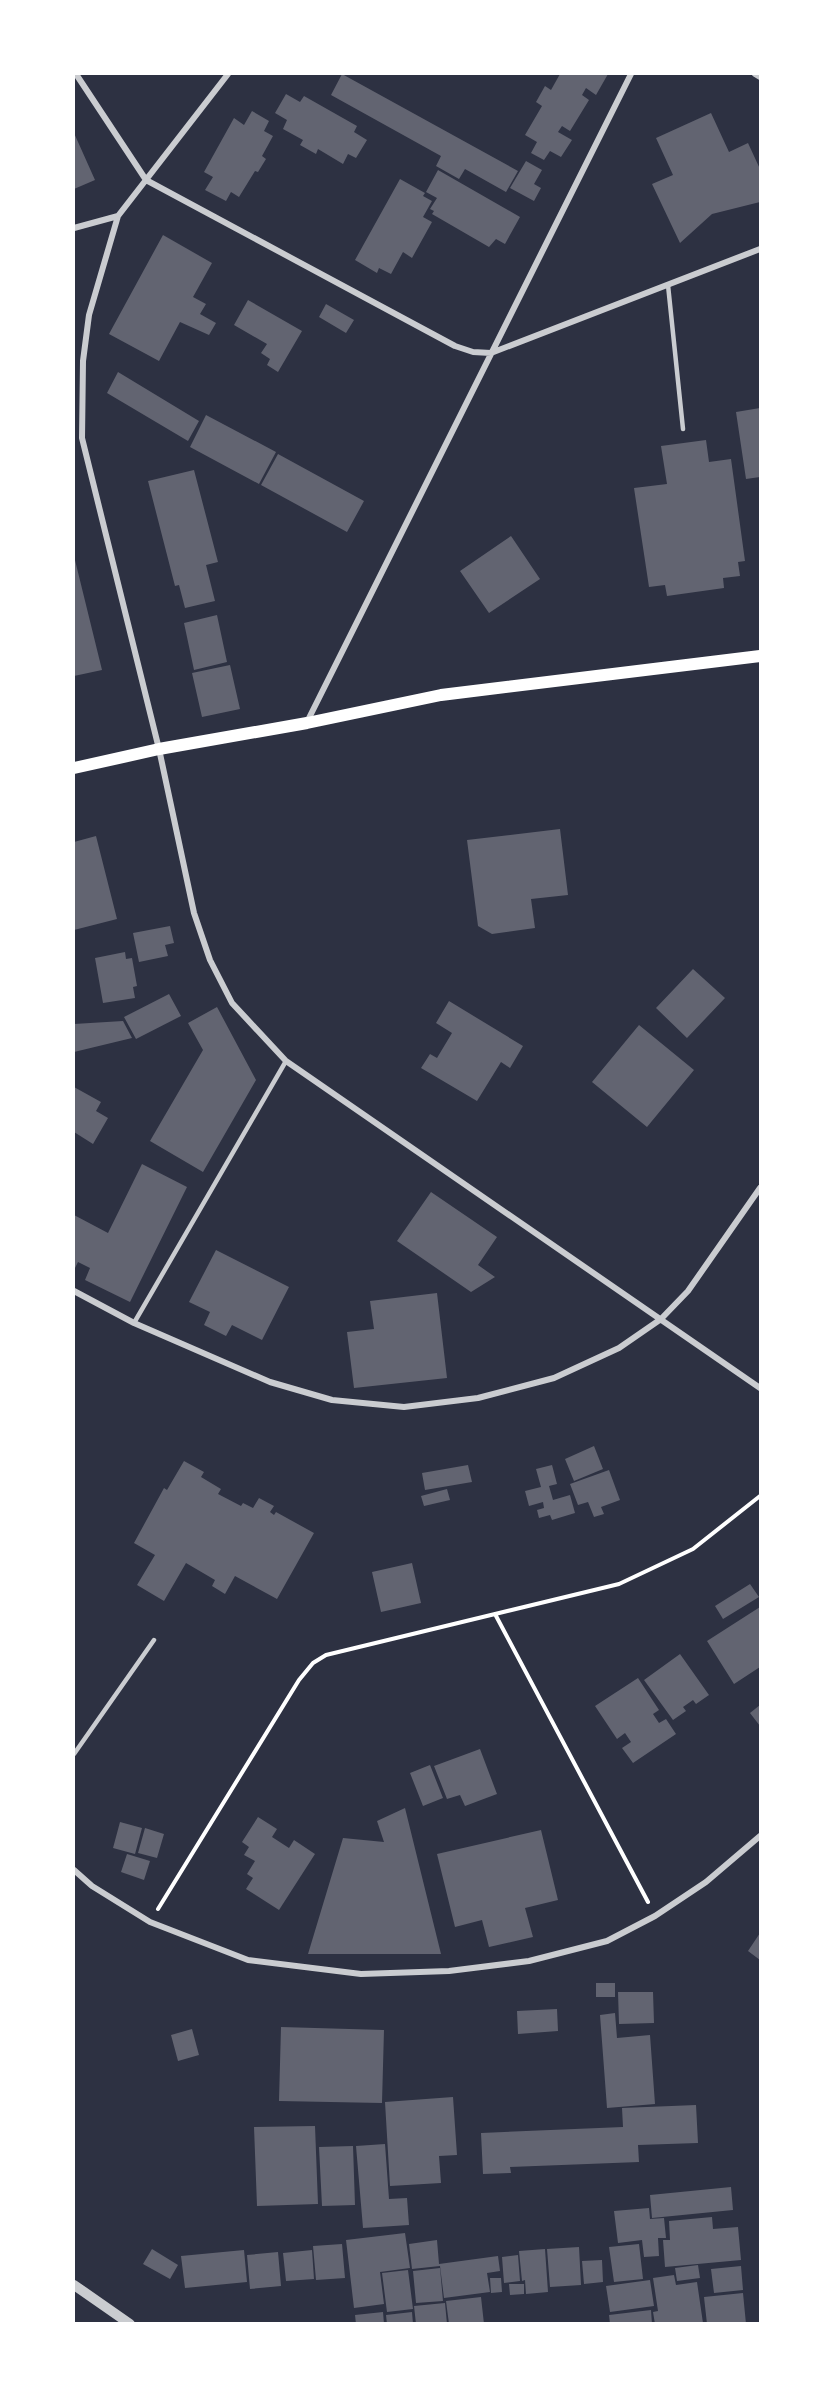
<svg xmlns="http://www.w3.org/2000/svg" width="834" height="2397" viewBox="0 0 834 2397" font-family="'Work Sans',sans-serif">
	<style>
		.building { fill: #626471 }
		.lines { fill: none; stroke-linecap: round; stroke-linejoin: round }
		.path { stroke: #fff; stroke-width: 4 }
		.service { stroke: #caccd0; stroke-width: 4.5 }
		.minor { stroke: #caccd0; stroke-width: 6 }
		.tertiary { stroke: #caccd0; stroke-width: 10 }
		.secondary { stroke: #fff; stroke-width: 12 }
	</style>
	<rect width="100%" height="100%" fill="#2d3142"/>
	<path class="building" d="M342,74L518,171L506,192L465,169L459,179L436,166L441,156L331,95Z
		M560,74H608L596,95L586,88L582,95L589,100L570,131L562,126L558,132L572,140L561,157L550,151L544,160L531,153L537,142L525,135L542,106L536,102L545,86L551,90Z
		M286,94L300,102L304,96L357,126L354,132L367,140L356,158L348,154L343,164L318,149L316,154L300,145L303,140L283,129L287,120L275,113Z
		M252,111L269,121L264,131L273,136L262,156L266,159L258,172L255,171L239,197L231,192L226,201L205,190L213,177L204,172L234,118L244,125Z
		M711,113L729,152L748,143L760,169V202L712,214L680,243L652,184L673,175L656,138Z
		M74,133L95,180L74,189Z
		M526,161L542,170L534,184L541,188L534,201L510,188Z
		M438,170L520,217L505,244L496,239L489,247L432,214L434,211L430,209L437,198L426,192Z
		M400,179L425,193L423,196L432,201L423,217L432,222L412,258L403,252L391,274L379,268L377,273L355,260Z
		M163,235L212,263L193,297L206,304L200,314L216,323L209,335L180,322L159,361L109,334Z
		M248,300L302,331L278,372L267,365L270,359L261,353L267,344L234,325Z
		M326,304L354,320L346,333L319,317Z
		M118,372L199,421L188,441L107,393Z
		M760,408V477L746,479L736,412Z
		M206,415L276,452L259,484L190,447Z
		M706,440L709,462L731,459L745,561L738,562L740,576L723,578L724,588L667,596L665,585L649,587L634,488L667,484L661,446Z
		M278,454L364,501L347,532L261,485Z
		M194,470L218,562L206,565L215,601L185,608L179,585L175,586L148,481Z
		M511,536L540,579L489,613L460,571Z
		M74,556L102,670L74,676Z
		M217,615L227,662L194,670L184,623Z
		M230,665L240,709L202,717L192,673Z
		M560,829L568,895L531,899L535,928L492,934L478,926L467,840Z
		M96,836L117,919L74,930V842Z
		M170,926L174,943L165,945L168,956L139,962L133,933Z
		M125,952L126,959L132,958L137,986L133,987L135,998L103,1003L95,958Z
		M693,969L725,998L687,1038L656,1008Z
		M169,994L181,1016L136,1039L124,1017Z
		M449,1001L523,1046L510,1068L501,1062L477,1101L421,1068L430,1054L437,1058L452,1033L436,1023Z
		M217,1007L256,1080L203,1172L150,1141L203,1050L188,1023Z
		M123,1021L132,1038L74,1052V1024Z
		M639,1025L694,1070L647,1127L592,1082Z
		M74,1087L101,1102L96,1111L108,1118L93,1144L74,1132Z
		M142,1164L187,1187L130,1302L85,1280L90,1268L78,1262L75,1268L74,1267V1215L108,1233Z
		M431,1192L497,1237L478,1265L495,1277L471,1292L397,1241Z
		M216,1250L289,1287L262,1340L232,1325L226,1336L204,1325L210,1312L189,1302Z
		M437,1293L447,1378L354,1388L347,1332L374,1329L370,1301Z
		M594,1446L603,1469L574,1481L565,1459Z
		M184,1461L204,1472L201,1477L221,1489L218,1494L241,1506L243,1503L253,1508L259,1498L274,1506L270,1512L274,1515L276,1512L314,1533L277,1599L235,1576L225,1594L212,1586L215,1580L186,1563L164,1601L137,1585L155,1555L134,1543L164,1488L167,1490Z
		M468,1465L472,1482L425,1490L422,1473Z
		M552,1465L557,1484L549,1486L553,1500L570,1495L575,1513L552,1520L550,1515L539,1518L537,1510L544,1508L543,1502L529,1506L525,1491L541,1487L536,1469Z
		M609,1470L620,1500L601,1507L604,1514L594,1517L588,1502L578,1505L570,1484Z
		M447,1489L450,1500L424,1506L421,1496Z
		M412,1563L421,1603L381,1612L372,1572Z
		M750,1584L759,1597L723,1619L715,1606Z
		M760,1607V1667L734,1684L707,1641Z
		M680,1654L709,1695L696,1704L693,1700L683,1707L686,1711L673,1720L644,1680Z
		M638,1678L659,1710L653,1714L659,1723L666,1719L676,1734L633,1763L622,1748L631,1742L625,1733L617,1739L595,1706Z
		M760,1705V1726L750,1713Z
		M480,1749L497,1794L465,1806L460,1795L447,1799L434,1766Z
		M430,1765L443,1798L423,1806L410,1773Z
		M405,1808L441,1954H308L343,1838L384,1842L377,1821Z
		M258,1817L277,1829L272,1837L289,1848L294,1840L315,1854L279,1910L246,1889L253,1878L247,1874L255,1861L244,1855L249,1847L242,1842Z
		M120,1822L142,1828L135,1854L113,1848Z
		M145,1828L164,1834L157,1858L138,1853Z
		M541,1830L558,1900L525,1908L533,1937L489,1947L482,1920L455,1927L437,1854Z
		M127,1854L150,1861L144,1880L121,1872Z
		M760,1933V1960L748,1951Z
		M596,1983H615V1997H596Z
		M618,1992H653L654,2023L619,2024Z
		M557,2009L558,2031L518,2034L517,2011Z
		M615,2013L617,2038L650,2035L655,2104L607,2108L600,2015Z
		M281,2027L384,2030L382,2103L279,2101Z
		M192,2029L199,2055L178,2061L171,2035Z
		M453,2097L457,2155L439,2156L441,2183L390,2186L385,2102Z
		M696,2105L698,2143L638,2145L639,2162L510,2167L511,2173L483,2174L481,2133L623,2127L622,2108Z
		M315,2126L318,2204L257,2206L254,2127Z
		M385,2144L389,2199L407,2198L409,2225L363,2228L356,2146Z
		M353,2146L355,2205L322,2206L319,2147Z
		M731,2187L733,2210L652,2218L650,2195Z
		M649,2208L650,2219L664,2218L666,2238H658L659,2256L644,2257L642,2240L618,2243L614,2211Z
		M712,2217L713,2229L738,2227L741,2260L665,2267L663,2240H670L669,2221Z
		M405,2233L410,2268L380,2272L384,2304L354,2308L346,2240Z
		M437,2240L439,2264L498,2256L500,2271L487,2273L490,2292L444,2298L440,2266L412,2269L409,2244Z
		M342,2244L345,2278L316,2280L313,2246Z
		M639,2244L643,2279L614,2282L609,2247Z
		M579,2247L581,2285L550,2287L547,2249Z
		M152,2249L178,2265L170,2279L143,2264Z
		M545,2249L548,2292L526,2294L525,2280L522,2281L519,2251Z
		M244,2250L247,2282L185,2288L181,2256Z
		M312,2250L314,2279L286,2281L283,2253Z
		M278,2252L281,2286L250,2289L247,2255Z
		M518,2255L520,2281L504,2283L502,2257Z
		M602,2260L603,2282L584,2284L582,2261Z
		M698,2265L700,2278L677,2281L675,2268Z
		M741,2266L743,2290L714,2293L711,2269Z
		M440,2268L443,2301L416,2303L413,2271Z
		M408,2270L413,2309L387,2312L382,2273Z
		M674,2275L676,2285L697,2282L703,2323L655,2324L653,2312L658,2311L653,2278Z
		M490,2278H501L502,2292L491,2293Z
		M650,2280L654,2306L610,2312L606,2286Z
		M509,2284H524V2294L510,2295Z
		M743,2293L746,2324H707L704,2297Z
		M481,2297L484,2324H449L446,2301Z
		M445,2303L447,2324H416L414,2306Z
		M651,2310L652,2324H610L609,2315Z
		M383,2312L384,2324H356L355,2315Z
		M412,2312L413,2324H387L386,2315Z"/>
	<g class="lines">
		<path class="path" d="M495,1614L648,1902
			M158,1909L299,1680L313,1663L326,1655L619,1584L693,1549L760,1496"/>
		<path class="service" d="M668,285L683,429
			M134,1323L286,1061
			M74,1754L154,1640"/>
		<path class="minor" d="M76,74L146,180L455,346L473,352L491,353L760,249
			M228,74L118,216L89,315L83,361L82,438L159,749L194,913L210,960L232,1003L286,1061L760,1388
			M755,74L760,77
			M74,228L118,216
			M307,722L631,74
			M74,1291L134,1323L270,1382L332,1400L404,1407L478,1398L554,1378L619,1348L661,1319L688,1291L760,1188
			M74,1870L92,1886L150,1922L248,1960L361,1974L449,1971L529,1961L607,1941L655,1916L706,1882L760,1836"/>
		<path class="tertiary" d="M74,2285L130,2324"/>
		<path class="secondary" d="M74,768L159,749L307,723L441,695L760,656"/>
	</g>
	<rect width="834" height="2397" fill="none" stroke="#ffffff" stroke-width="150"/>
</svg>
